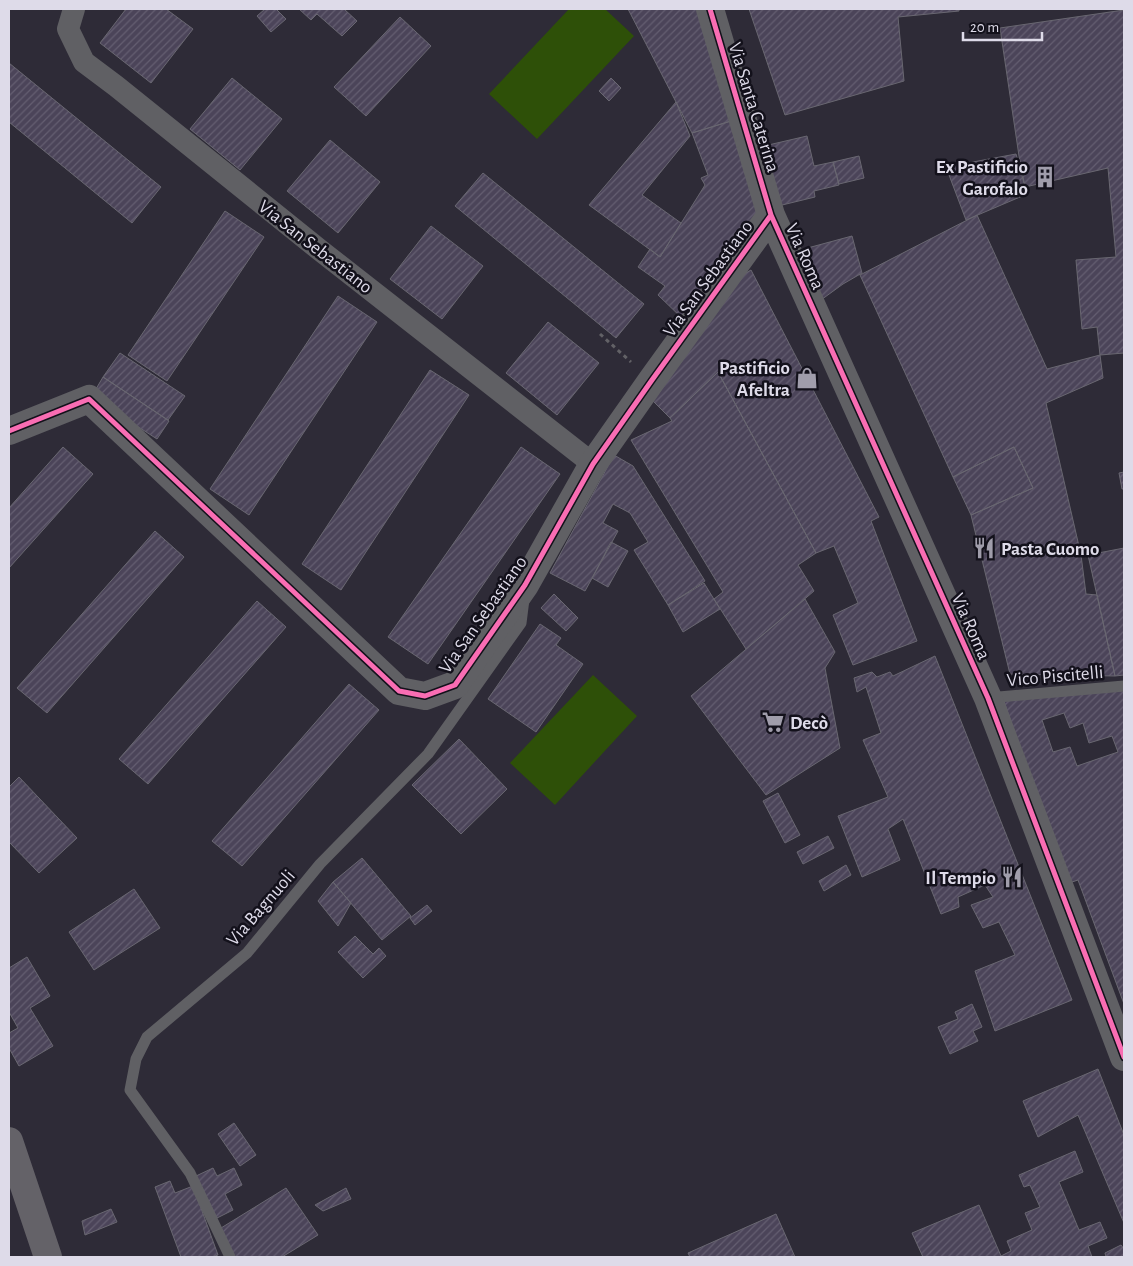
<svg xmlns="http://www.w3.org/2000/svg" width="1133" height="1266" viewBox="0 0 1133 1266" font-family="'Alegreya Sans',sans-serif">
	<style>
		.green { fill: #2e5008 }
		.building { fill: url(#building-hatch); stroke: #696771; fill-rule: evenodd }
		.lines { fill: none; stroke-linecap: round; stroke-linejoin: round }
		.path { stroke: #626166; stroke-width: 3; stroke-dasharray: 4 4; stroke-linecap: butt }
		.service { stroke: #606064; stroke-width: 11 }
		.minor { stroke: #606064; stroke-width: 22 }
		.tertiary { stroke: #606064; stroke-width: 28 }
		.secondary { stroke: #646268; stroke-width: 28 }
		.cycleway-casing { stroke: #13111b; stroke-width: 8 }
		.cycleway { stroke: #f96db3; stroke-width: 5 }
		.labels { text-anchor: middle; stroke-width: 5; stroke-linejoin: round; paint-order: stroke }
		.street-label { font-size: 19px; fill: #dedbe9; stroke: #13111b }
		.poi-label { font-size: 19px; font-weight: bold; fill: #dedbe9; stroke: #13111b; text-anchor: end }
	</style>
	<defs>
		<pattern id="building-hatch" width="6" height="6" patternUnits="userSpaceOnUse" patternTransform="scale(1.25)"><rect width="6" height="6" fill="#4b4459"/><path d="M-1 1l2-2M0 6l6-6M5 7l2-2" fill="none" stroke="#645e71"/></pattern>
	</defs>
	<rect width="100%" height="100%" fill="#2e2b37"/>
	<path class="green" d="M569,9H605L634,36L537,139L489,94Z
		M593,675L637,716L555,805L510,763Z"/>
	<path class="building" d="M126,9H166L193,29L151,83L100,43Z
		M265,9H276L286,19L271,32L257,16Z
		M299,9H344L357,21L342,36L317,14L311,20Z
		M628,9H701L731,121L692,133Z
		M749,9H959V11L898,17L904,81L785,115Z
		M1124,10V353L1100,355L1097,327L1082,329L1076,260L1116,257L1108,168L1025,187L1019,156L1000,28Z
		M400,17L431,46L366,116L334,87Z
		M9,63L161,187L132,223L9,122Z
		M232,78L282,119L240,170L190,129Z
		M611,78L621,88L609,101L599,91Z
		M676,102L690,136L642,195L681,223L660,257L589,205Z
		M731,121L761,207L685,321L658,295L665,286L638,267L650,249L660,257L705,185L701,178L708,175L692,133Z
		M807,136L814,166L833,162L839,185L814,191L815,197L778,206L764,146Z
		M330,140L380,182L338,233L287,191Z
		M1016,154L1027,194L966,220L946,167Z
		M859,156L864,178L839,184L833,162Z
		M483,173L644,304L616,338L455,206Z
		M225,211L264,237L167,381L128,355Z
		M977,215L1047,369L1100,355L1103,378L1046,403L1081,555L1086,594L1097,595L1115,676L1010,674L971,515L1033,488L1014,447L953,477L860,275Z
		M431,226L483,266L442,319L390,279Z
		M852,236L862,273L843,284L814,305L789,253Z
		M751,270L879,517L871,521L917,641L853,665L833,615L858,603L834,546L816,553L718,372L670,418L653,401L735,279Z
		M338,296L377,322L249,515L210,489Z
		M548,322L599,363L557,415L506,373Z
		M120,353L185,396L168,420L103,377Z
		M430,370L469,395L341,590L302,564Z
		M718,372L816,553L798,565L814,591L746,649L714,599L723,592L631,440L672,421L670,418Z
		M103,377L169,421L157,439L123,417L96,389Z
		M63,447L93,474L9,568V508Z
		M521,447L560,474L428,664L388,637Z
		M1014,447L1033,488L971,515L953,477Z
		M614,455L633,466L705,581L668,605L634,550L648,542L630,513L613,504L603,523L618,531L585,591L550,573Z
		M1124,472V489H1122L1119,473Z
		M155,531L184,557L47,713L17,688Z
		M611,542L628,551L608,587L592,578Z
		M1124,548V675L1115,676L1088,555Z
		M704,583L720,609L683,632L668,605Z
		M554,594L578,618L566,631L541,608Z
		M805,599L835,652L825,668L840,748L766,795L691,696Z
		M257,601L286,627L148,784L119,759Z
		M540,624L561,638L556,645L583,664L536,732L488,699Z
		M935,656L1072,1000L995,1031L975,971L1015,955L999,922L983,928L971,905L993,897L985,885L958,897L959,907L941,914L903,819L888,829L900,860L862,877L838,816L888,797L863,740L881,733L866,687L857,692L854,678L872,672L877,677L890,672L893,676Z
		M349,684L379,710L242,866L212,841Z
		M1124,687V1004L1078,880L1066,884L1004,701ZM1064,713L1070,728L1083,723L1089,743L1112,736L1118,752L1077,766L1070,747L1053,752L1042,720Z
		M459,739L507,789L461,834L412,785Z
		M19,777L77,838L39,873L9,842V787Z
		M778,793L800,835L785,843L763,801Z
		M828,836L834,848L803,864L797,852Z
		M362,858L411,916L382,940L333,882Z
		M846,865L851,875L824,891L819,881Z
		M333,882L351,903L338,926L318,901Z
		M134,889L160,928L94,970L69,932Z
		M427,905L432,911L415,925L410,918Z
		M355,936L373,954L379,948L386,956L363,978L338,952Z
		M27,957L50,996L30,1008L53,1046L19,1066L9,1048V1033L18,1028L9,1012V968Z
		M972,1004L982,1027L973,1031L978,1041L950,1054L938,1027L958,1019L955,1012Z
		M1098,1069L1124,1135V1223L1078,1115L1038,1137L1023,1101Z
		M234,1123L256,1155L240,1166L218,1134Z
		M1075,1151L1083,1172L1059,1182L1079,1230L1100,1222L1107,1238L1088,1246L1092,1257H923L912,1233L979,1205L1001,1256L1011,1251L1007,1241L1032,1230L1025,1213L1040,1207L1030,1185L1024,1187L1019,1175Z
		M213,1168L217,1176L234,1168L242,1185L225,1194L233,1210L217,1218L196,1176Z
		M170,1181L175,1193L193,1186L218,1255L212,1257H181L155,1187Z
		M286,1188L318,1235L282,1257H234L221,1228Z
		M346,1188L351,1199L323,1211L315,1205Z
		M111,1209L117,1222L85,1235L82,1221Z
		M776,1214L795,1257H690L688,1253Z
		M1121,1245L1124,1249V1257H1106L1105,1253Z"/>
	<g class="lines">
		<path class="path" d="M600,334L631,362"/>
		<path class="service" d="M988,698L1124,686
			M230,1257L190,1173L130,1090L136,1059L147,1037L247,953L320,864L428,754L521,623L524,599"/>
		<path class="minor" d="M74,9L68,29L84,62L116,86L321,251L593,464"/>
		<path class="tertiary" d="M710,9L771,215L988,698L1124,1057
			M9,431L89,399L399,691L425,696L455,685L525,585L593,464L652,380L771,215"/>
		<path class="secondary" d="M9,1141L48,1257"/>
		<g class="cycleway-casing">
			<path id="cycleway" d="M710,9L771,215L988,698L1124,1057
				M9,431L89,399L399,691L425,696L455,685L525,585L593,464L652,380L771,215"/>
		</g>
		<use href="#cycleway" class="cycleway"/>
	</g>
	<defs>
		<g id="building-bare" transform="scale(1.725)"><path d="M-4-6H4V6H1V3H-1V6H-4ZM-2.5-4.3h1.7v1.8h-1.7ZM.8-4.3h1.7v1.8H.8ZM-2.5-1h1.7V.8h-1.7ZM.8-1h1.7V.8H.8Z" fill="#a09dab" stroke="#13111b" stroke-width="2.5" paint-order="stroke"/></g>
		<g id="shop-bare" transform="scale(1.725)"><path d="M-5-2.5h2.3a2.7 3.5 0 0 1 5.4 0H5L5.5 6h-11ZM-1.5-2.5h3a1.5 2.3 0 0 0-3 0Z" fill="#a09dab" stroke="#13111b" stroke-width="2.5" paint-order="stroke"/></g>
		<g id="restaurant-bare" transform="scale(1.725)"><path d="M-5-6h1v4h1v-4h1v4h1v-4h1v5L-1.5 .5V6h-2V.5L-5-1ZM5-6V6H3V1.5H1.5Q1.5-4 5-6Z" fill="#a09dab" stroke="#13111b" stroke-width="2.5" paint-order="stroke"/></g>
		<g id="supermarket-bare" transform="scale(1.725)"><path d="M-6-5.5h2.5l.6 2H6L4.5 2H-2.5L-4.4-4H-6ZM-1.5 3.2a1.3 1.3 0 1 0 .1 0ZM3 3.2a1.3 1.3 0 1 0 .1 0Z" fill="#a09dab" stroke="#13111b" stroke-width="2.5" paint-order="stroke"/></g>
	</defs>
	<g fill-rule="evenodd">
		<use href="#building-bare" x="1045" y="177"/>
		<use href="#shop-bare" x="807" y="378"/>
		<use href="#restaurant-bare" x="984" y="548"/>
		<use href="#supermarket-bare" x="773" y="722"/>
		<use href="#restaurant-bare" x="1012" y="877"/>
	</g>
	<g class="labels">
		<g class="street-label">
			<text transform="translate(755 107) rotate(73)" y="7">Via Santa Caterina</text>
			<text transform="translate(316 246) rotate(38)" y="7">Via San Sebastiano</text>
			<text transform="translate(806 256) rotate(66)" y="7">Via Roma</text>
			<text transform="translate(707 278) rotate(-54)" y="7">Via San Sebastiano</text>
			<text transform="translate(482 614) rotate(-55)" y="7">Via San Sebastiano</text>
			<text transform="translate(972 626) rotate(66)" y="7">Via Roma</text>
			<text transform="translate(1055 675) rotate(-5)" y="7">Vico Piscitelli</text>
			<text transform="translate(260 907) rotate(-49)" y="7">Via Bagnuoli</text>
		</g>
		<g class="poi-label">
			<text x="1028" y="173">Ex Pastificio<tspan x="1028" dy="22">Garofalo</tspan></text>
			<text x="790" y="374">Pastificio<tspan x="790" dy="22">Afeltra</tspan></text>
			<text x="1001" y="555" text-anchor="start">Pasta Cuomo</text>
			<text x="790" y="729" text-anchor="start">Decò</text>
			<text x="996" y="884">Il Tempio</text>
		</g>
	</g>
	<rect width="1133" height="1266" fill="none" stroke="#dedbe9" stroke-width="20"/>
	<path d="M963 32v8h79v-8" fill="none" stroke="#dedbe9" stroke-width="2.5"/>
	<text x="970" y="32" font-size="15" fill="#dedbe9" stroke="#13111b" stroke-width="4" paint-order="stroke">20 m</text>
</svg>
